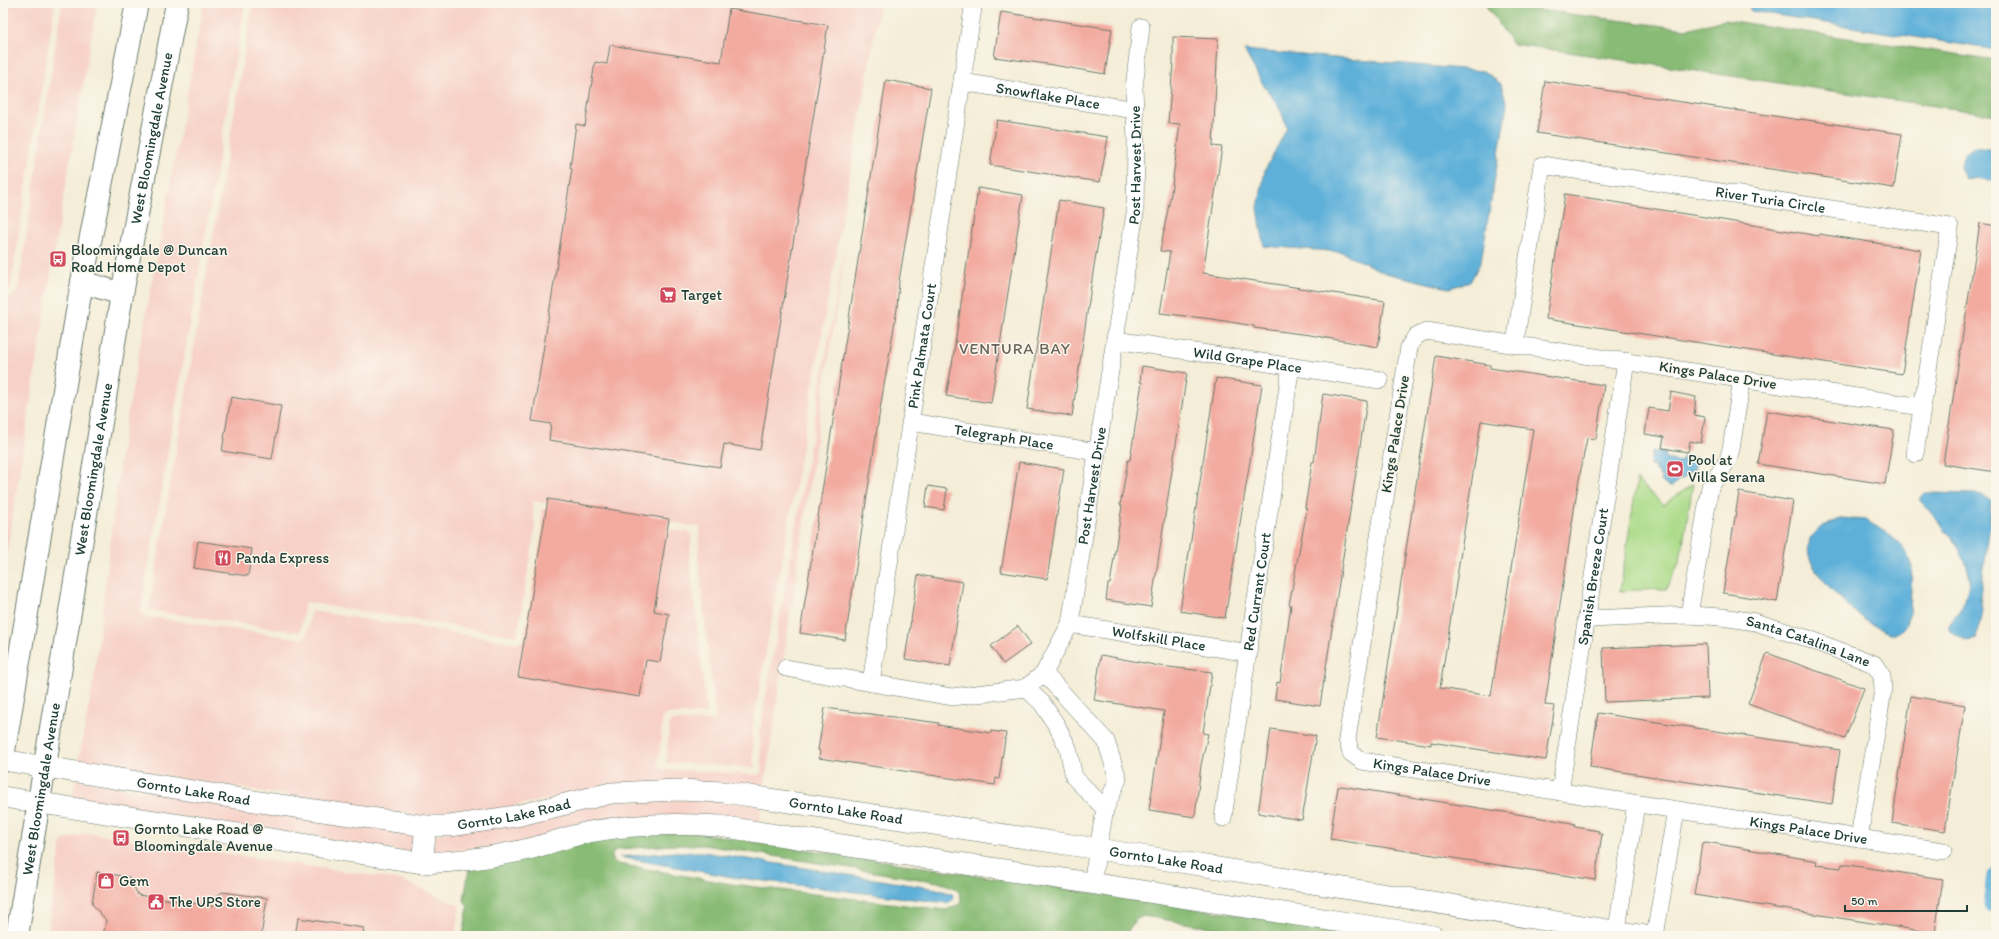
<svg xmlns="http://www.w3.org/2000/svg" width="1999" height="939" viewBox="0 0 1999 939" font-family="Itim,sans-serif">
	<style>
		.built { fill: #f7d1c8 }
		.green { fill: #abdb89; stroke: #658c5e }
		.forest { fill: #88bb75; stroke: #547c54; fill-rule: evenodd }
		.water { fill: #5eb0d9; stroke: #3e7686 }
		.lines { fill: none; stroke-linecap: round; stroke-linejoin: round }
		.canal { stroke: #5eb0d9; stroke-width: 17 }
		.building { fill: #f3aba0; fill-rule: evenodd }
		.minor-casing { stroke: #6a7b6d; stroke-width: 18 }
		.tertiary-casing { stroke: #6a7b6d; stroke-width: 22 }
		.secondary-casing { stroke: #6a7b6d; stroke-width: 24 }
		.minor { stroke: #fff; stroke-width: 17 }
		.tertiary { stroke: #fff; stroke-width: 21 }
		.secondary { stroke: #fff; stroke-width: 22 }
		.labels { text-anchor: middle; stroke-width: 3; stroke-linejoin: round; paint-order: stroke }
		.street-label { font-size: 15px; fill: #1f3d34; stroke: #fbf7ec }
		.poi-label { font-size: 15px; fill: #1f3d34; stroke: #fbf7ec; text-anchor: start }
		.neighbourhood-label { font-size: 16px; letter-spacing: 1px; fill: #69645a; stroke: #fbf7ec }
	</style>
	<rect width="100%" height="100%" fill="#fbf7ec"/>
	<filter id="ink" filterUnits="userSpaceOnUse"><feTurbulence type="fractalNoise" baseFrequency=".025" numOctaves="2"/><feDisplacementMap in="SourceGraphic" scale="8" xChannelSelector="R" yChannelSelector="G"/><feConvolveMatrix kernelMatrix="1 2 1 2 8 2 1 2 1" color-interpolation-filters="sRGB"/></filter>
	<filter id="wash" filterUnits="userSpaceOnUse"><feTurbulence type="fractalNoise" baseFrequency=".012" numOctaves="4" result="noise"/><feDisplacementMap in="SourceGraphic" scale="16" xChannelSelector="R" yChannelSelector="G"/><feGaussianBlur stdDeviation="0.9" result="paint"/><feColorMatrix in="noise" values="0 0 0 0 0 0 0 0 0 0 0 0 0 0 0 0 0 1.4 0 .05"/><feComposite in="paint" operator="in"/></filter>
	<g filter="url(#wash)">
		<rect width="100%" height="100%" fill="#f4edd7"/>
		<path class="built" d="M3,3H55L10,290L3,289Z
			M62,3H97L56,242L3,576V296L11,297L15,295L18,291Z
			M204,3H245L141,608V613L148,617L302,639L307,635L311,611L518,643L525,638L543,531L541,509L692,533L689,557L707,714H670L663,716L658,765L661,769L667,770H690L755,775L760,774L763,768L761,761L760,731L847,236L764,789L543,800L471,815L426,817L78,763L94,679L122,444Z
			M253,3H880L752,730L753,762L755,768L690,763H666L670,721H716L698,557L700,527L532,501L535,530L517,636L305,602L300,632L149,610Z
			M75,780L416,833L413,853L72,801Z
			M701,799L762,806L760,823L509,845L432,854L435,834L613,801Z
			M88,833L401,880L460,906L455,936H47L62,841Z"/>
		<path class="green" d="M1637,480L1663,505L1693,484L1680,561L1666,589L1620,591Z"/>
		<path class="forest" d="M1484,3L1687,29L1725,20L1996,60V115L1513,44Z
			M692,832L1378,936H1263L1143,916L1135,920L1125,936H463L468,907L464,900L469,869L589,841L630,834ZM674,845H704L938,882C949,886 962,887 961,902L958,905L946,910L731,884L618,864L612,860V855L614,851L619,849Z"/>
		<path class="water" d="M1747,3H1996V50L1751,11Z
			M1244,50L1484,71L1501,84L1507,105L1481,261L1470,282L1449,288L1385,273L1342,252L1264,246L1258,208L1265,170L1287,128L1280,108L1264,86Z
			M1974,147L1996,150V182L1978,178L1966,180L1960,168L1964,154Z
			M1652,451L1666,453L1665,459L1681,462L1683,456L1696,458L1694,472L1689,471L1688,477L1684,476L1683,479H1680L1672,487L1667,486L1661,481L1662,476H1659V472L1655,471V467L1650,466Z
			M1925,493L1978,494L1991,500L1990,524L1980,596L1982,610L1977,639L1968,642L1955,635L1949,629V623C1959,614 1965,605 1967,591C1968,587 1970,581 1969,576C1967,549 1935,519 1919,499Z
			M1842,518L1865,520L1886,532L1900,544L1912,563L1910,613L1905,626L1899,632C1895,633 1890,634 1887,632C1865,625 1818,581 1810,559C1807,553 1809,544 1810,538L1822,526Z
			M675,852H703L937,889L952,894L954,899L947,903L732,877L620,857Z"/>
		<g class="lines">
			<path class="canal" d="M1992,905L1996,876"/>
		</g>
		<g id="blocks">
			<path class="building" d="M729,9L828,25L760,450L724,444L720,467L549,440L551,424L532,421L572,169L570,168L576,124L585,126L595,62L607,64L610,45L721,62Z
				M1001,12L1112,29L1105,74L1047,64L994,57Z
				M1173,37L1218,39L1213,146L1222,147L1203,273L1385,301L1378,347L1310,335L1254,328V326L1212,319L1160,313L1170,252L1160,251L1171,193L1180,124L1168,123L1173,64Z
				M886,80L931,88L899,281L897,309L881,403L845,640L800,633Z
				M1545,81L1800,120V119L1902,134L1894,188L1537,133Z
				M997,120L1108,137L1100,182L990,165Z
				M978,188L1023,195L991,403L946,396L952,365Z
				M1565,194L1819,236V234L1921,250L1902,374L1546,319Z
				M1059,200L1104,208L1094,266L1072,416L1027,409Z
				M1980,223L1996,226V472L1943,464Z
				M1436,356L1490,365V368L1604,385L1596,439L1587,438L1577,490L1545,705L1555,706L1546,760L1431,742V745L1377,737ZM1481,421L1533,429L1491,696L1440,688Z
				M1142,366L1187,373L1151,607L1106,600L1108,584H1110L1122,506L1120,505L1123,490L1128,460H1130L1142,382H1140Z
				M1216,378L1262,385L1225,618L1180,611Z
				M1671,392L1696,397L1694,415L1705,417L1701,443L1690,441L1688,452L1662,448L1664,437L1645,434L1649,408L1668,411Z
				M1323,394L1367,401L1320,706L1275,699L1277,682L1280,683L1286,641L1291,605H1289L1307,509L1305,508L1312,462H1314Z
				M231,397L281,406L272,459L222,451Z
				M1767,411L1894,430L1885,484L1758,464Z
				M1019,462L1064,469L1047,579L1001,572Z
				M928,486L947,489L944,510L925,507Z
				M1739,492L1793,501L1777,602L1723,593Z
				M548,499L669,519L654,611L669,614L660,662L646,660L640,697L518,677Z
				M198,541L252,549L248,576L194,568Z
				M918,575L963,582L950,666L905,659Z
				M1018,626L1031,644L1003,664L991,646Z
				M1706,644L1708,698L1605,702L1603,648Z
				M1767,653L1864,688L1845,739L1748,704Z
				M1101,655L1160,666L1212,672L1203,733L1208,734L1201,765L1195,817L1149,810L1164,711L1094,700Z
				M1911,696L1965,705L1945,831L1892,823Z
				M825,708L939,723L938,725L991,733V731L1006,733L999,779L996,778L995,785L819,758L820,751L818,750Z
				M1598,713L1840,750L1832,804L1590,767Z
				M1271,729L1316,736L1302,820L1258,813Z
				M1341,786L1567,822L1575,824V827L1599,831V833L1602,834L1595,880L1330,839L1338,787H1340Z
				M1706,842L1817,861L1816,865L1841,868L1842,864L1943,879L1935,933L1694,895L1702,843Z
				M97,872L129,877L138,895L213,906L215,898L222,892L267,898L261,936H103L106,920L92,904Z
				M298,918L364,928L363,936H295Z"/>
		</g>
	</g>
	<g filter="url(#ink)">
		<use href="#blocks" fill-opacity="0" stroke="#6a7b6d" stroke-width="1"/>
		<g class="lines">
			<g class="minor-casing">
				<g id="minor">
					<path id="s1" d="M962,82L1135,110"/>
					<path id="s2" d="M1115,340L1380,380"/>
					<path id="s3" d="M1515,344L1542,165L1950,227L1915,454"/>
					<path id="s4" d="M1922,407L1426,331L1416,336L1409,347L1347,739L1351,753L1362,761L1943,851"/>
					<path id="s5" d="M911,422L1097,452"/>
					<path d="M1689,615L1710,487L1728,460L1731,449L1742,379"/>
					<path id="s6" d="M1588,619L1689,615L1722,617L1755,622L1806,638L1874,664L1882,676L1883,690L1859,838"/>
					<path id="s7" d="M1070,624L1249,653"/>
					<path id="s8" d="M786,668L952,697L1026,688L1044,673L1070,624L1135,213L1136,141L1134,88L1141,27"/>
					<path d="M1044,673L1106,741L1118,779L1105,809L1092,883"/>
					<path id="s9" d="M871,683L973,8"/>
					<path d="M1026,688L1042,703L1057,726L1068,748L1074,777L1105,809"/>
					<path id="s10" d="M1560,792L1626,361"/>
					<path id="s11" d="M1223,818L1291,366"/>
					<path d="M1616,936L1636,804"/>
					<path d="M1655,936L1676,810"/>
				</g>
			</g>
			<g class="tertiary-casing">
				<g id="tertiary">
					<path id="s12" d="M3,760L260,802L426,826H450L516,816L611,793L678,790L724,792L1098,849L1646,936"/>
					<path d="M3,797L422,863C460,862 496,857 533,848C551,843 570,836 589,832C632,824 675,823 719,826L1433,936"/>
					<path d="M422,863L426,826"/>
				</g>
			</g>
			<g class="secondary-casing">
				<g id="secondary">
					<path d="M82,282L122,294"/>
					<path d="M3,757L82,282L137,3"/>
					<path id="s13" d="M17,936L122,294L177,3"/>
				</g>
			</g>
			<use href="#minor" class="minor"/>
			<use href="#tertiary" class="tertiary"/>
			<use href="#secondary" class="secondary"/>
		</g>
	</g>
	<defs>
		<g id="bus-square" transform="scale(0.9)"><rect x="-9" y="-9" width="18" height="18" rx="4" fill="#d1495b" stroke="#fbf7ec"/><path d="M-5-6H5V4H4V6H2V4H-2V6H-4V4H-5ZM-3.5-4V0h7V-4ZM-3.5 1.2v1.5H-2V1.2ZM2 1.2v1.5H3.5V1.2Z" fill="#fff"/></g>
		<g id="supermarket-square" transform="scale(0.9)"><rect x="-9" y="-9" width="18" height="18" rx="4" fill="#d1495b" stroke="#fbf7ec"/><path d="M-6-5.5h2.5l.6 2H6L4.5 2H-2.5L-4.4-4H-6ZM-1.5 3.2a1.3 1.3 0 1 0 .1 0ZM3 3.2a1.3 1.3 0 1 0 .1 0Z" fill="#fff"/></g>
		<g id="stadium-square" transform="scale(0.9)"><rect x="-9" y="-9" width="18" height="18" rx="4" fill="#d1495b" stroke="#fbf7ec"/><path d="M0-5a6.5 5 0 1 0 0 10a6.5 5 0 1 0 0-10ZM-3.5-1.8h7v3.6h-7Z" fill="#fff"/></g>
		<g id="restaurant-square" transform="scale(0.9)"><rect x="-9" y="-9" width="18" height="18" rx="4" fill="#d1495b" stroke="#fbf7ec"/><path d="M-5-6h1v4h1v-4h1v4h1v-4h1v5L-1.5 .5V6h-2V.5L-5-1ZM5-6V6H3V1.5H1.5Q1.5-4 5-6Z" fill="#fff"/></g>
		<g id="shop-square" transform="scale(0.9)"><rect x="-9" y="-9" width="18" height="18" rx="4" fill="#d1495b" stroke="#fbf7ec"/><path d="M-5-2.5h2.3a2.7 3.5 0 0 1 5.4 0H5L5.5 6h-11ZM-1.5-2.5h3a1.5 2.3 0 0 0-3 0Z" fill="#fff"/></g>
		<g id="civic-square" transform="scale(0.9)"><rect x="-9" y="-9" width="18" height="18" rx="4" fill="#d1495b" stroke="#fbf7ec"/><path d="M-.6-6.5H3V-4.5H.6V-3L4-1V1h2V6H-6V1h2V-1L-.6-3ZM-1.2 2.5V6h2.4V2.5Z" fill="#fff"/></g>
	</defs>
	<g fill-rule="evenodd">
		<use href="#bus-square" x="58" y="259"/>
		<use href="#supermarket-square" x="668" y="295"/>
		<use href="#stadium-square" x="1675" y="469"/>
		<use href="#restaurant-square" x="223" y="558"/>
		<use href="#bus-square" x="121" y="838"/>
		<use href="#shop-square" x="106" y="881"/>
		<use href="#civic-square" x="156" y="902"/>
	</g>
	<g class="labels">
		<g class="street-label">
			<text dy="5" stroke="none"><textPath href="#s1" startOffset="87">Snowflake Place</textPath></text>
			<text dy="5" stroke="none"><textPath href="#s13" startOffset="809">West Bloomingdale Avenue</textPath></text>
			<text dy="5" stroke="none"><textPath href="#s8" startOffset="786">Post Harvest Drive</textPath></text>
			<text dy="5" stroke="none"><textPath href="#s3" startOffset="412">River Turia Circle</textPath></text>
			<text dy="5" stroke="none"><textPath href="#s9" startOffset="341">Pink Palmata Court</textPath></text>
			<text dy="5" stroke="none"><textPath href="#s2" startOffset="134">Wild Grape Place</textPath></text>
			<text transform="translate(1718 375) rotate(9)" y="5">Kings Palace Drive</text>
			<text transform="translate(1395 434) rotate(-81)" y="5">Kings Palace Drive</text>
			<text dy="5" stroke="none"><textPath href="#s5" startOffset="94">Telegraph Place</textPath></text>
			<text dy="5" stroke="none"><textPath href="#s13" startOffset="473">West Bloomingdale Avenue</textPath></text>
			<text dy="5" stroke="none"><textPath href="#s8" startOffset="462">Post Harvest Drive</textPath></text>
			<text dy="5" stroke="none"><textPath href="#s10" startOffset="218">Spanish Breeze Court</textPath></text>
			<text dy="5" stroke="none"><textPath href="#s11" startOffset="229">Red Currant Court</textPath></text>
			<text dy="5" stroke="none"><textPath href="#s7" startOffset="90">Wolfskill Place</textPath></text>
			<text dy="5" stroke="none"><textPath href="#s6" startOffset="224">Santa Catalina Lane</textPath></text>
			<text dy="5" stroke="none"><textPath href="#s4" startOffset="1022">Kings Palace Drive</textPath></text>
			<text dy="5" stroke="none"><textPath href="#s13" startOffset="149">West Bloomingdale Avenue</textPath></text>
			<text dy="5" stroke="none"><textPath href="#s12" startOffset="193">Gornto Lake Road</textPath></text>
			<text dy="5" stroke="none"><textPath href="#s12" startOffset="853">Gornto Lake Road</textPath></text>
			<text dy="5" stroke="none"><textPath href="#s12" startOffset="517">Gornto Lake Road</textPath></text>
			<text dy="5" stroke="none"><textPath href="#s4" startOffset="1403">Kings Palace Drive</textPath></text>
			<text dy="5" stroke="none"><textPath href="#s12" startOffset="1177">Gornto Lake Road</textPath></text>
		</g>
		<g class="poi-label">
			<text x="71" y="255">Bloomingdale @ Duncan<tspan x="71" dy="17">Road Home Depot</tspan></text>
			<text x="681" y="300">Target</text>
			<text x="1688" y="465">Pool at<tspan x="1688" dy="17">Villa Serana</tspan></text>
			<text x="236" y="563">Panda Express</text>
			<text x="134" y="834">Gornto Lake Road @<tspan x="134" dy="17">Bloomingdale Avenue</tspan></text>
			<text x="119" y="886">Gem</text>
			<text x="169" y="907">The UPS Store</text>
		</g>
		<g class="neighbourhood-label">
			<text x="1015" y="354">VENTURA BAY</text>
		</g>
	</g>
	<rect width="1999" height="939" fill="none" stroke="#fbf7ec" stroke-width="16"/>
	<path d="M1845 905v6h122v-6" fill="none" stroke="#1f3d34" stroke-width="2"/>
	<text x="1851" y="905" font-size="12" fill="#1f3d34" stroke="#fbf7ec" stroke-width="3" paint-order="stroke">50 m</text>
</svg>
